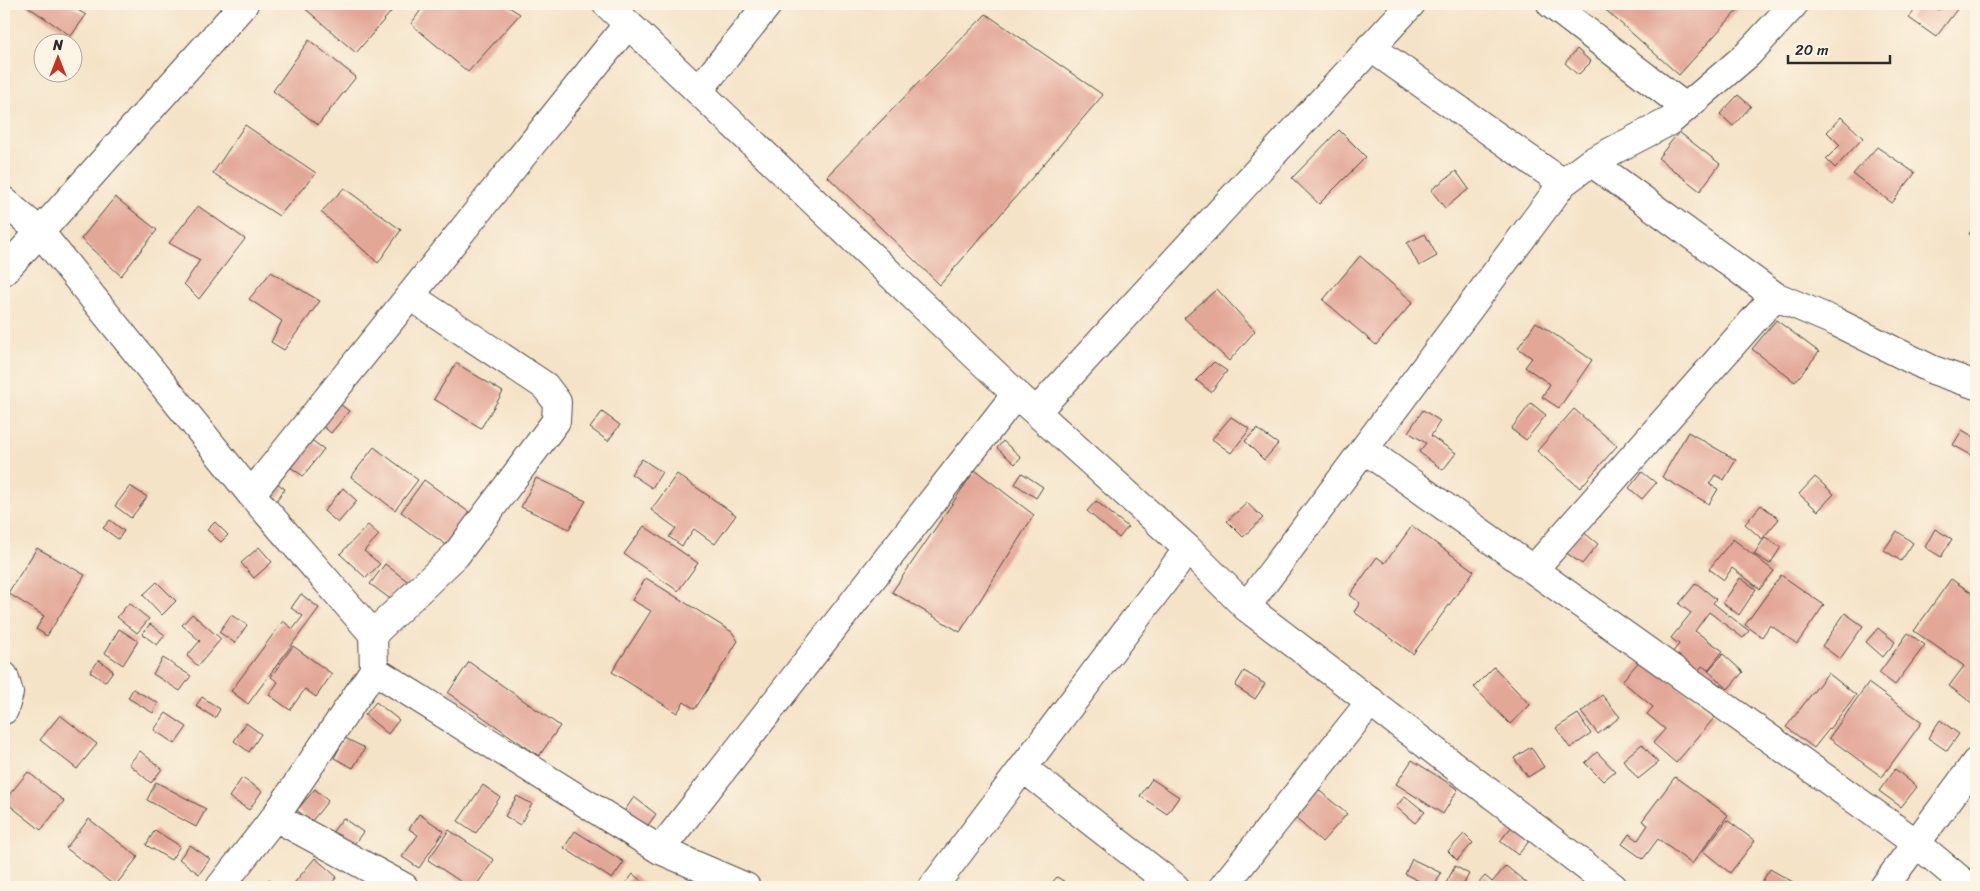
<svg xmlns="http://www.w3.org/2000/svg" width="1980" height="891" viewBox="0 0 1980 891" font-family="Sriracha,sans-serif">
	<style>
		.building { fill: #e3a798 }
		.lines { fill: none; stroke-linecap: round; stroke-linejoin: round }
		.minor-casing { stroke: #494742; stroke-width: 30 }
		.minor { stroke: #fff; stroke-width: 28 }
	</style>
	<rect width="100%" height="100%" fill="#fcf5e5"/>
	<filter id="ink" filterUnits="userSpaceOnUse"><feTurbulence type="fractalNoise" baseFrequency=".02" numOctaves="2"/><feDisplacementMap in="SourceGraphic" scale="10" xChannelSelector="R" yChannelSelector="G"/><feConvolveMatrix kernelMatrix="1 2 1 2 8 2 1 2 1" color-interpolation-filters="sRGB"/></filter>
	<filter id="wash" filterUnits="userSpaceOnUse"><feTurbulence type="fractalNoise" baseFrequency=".0096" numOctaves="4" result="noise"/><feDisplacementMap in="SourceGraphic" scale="20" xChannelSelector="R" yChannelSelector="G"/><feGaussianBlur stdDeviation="1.12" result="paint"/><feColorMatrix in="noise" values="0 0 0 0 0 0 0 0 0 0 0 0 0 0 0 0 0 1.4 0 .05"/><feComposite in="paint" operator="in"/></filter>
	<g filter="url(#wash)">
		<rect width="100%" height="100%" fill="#f4e3c7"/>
		<g id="blocks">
			<path class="building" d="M24,4H68L86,15L71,36Z
				M300,4H391L395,7L356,53Z
				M425,4H504L520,14L468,72L411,24Z
				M1599,4H1743L1679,75Z
				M1919,4H1930L1939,10L1943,4H1961L1936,37L1909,18Z
				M986,14L1103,95L940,285L827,176Z
				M309,40L356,77L318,125L273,91Z
				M1577,49L1591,62L1578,75L1565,63Z
				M1738,95L1751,106L1733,126L1720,114Z
				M1841,117L1863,138L1835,168L1826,159L1840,145L1827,132Z
				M245,125L316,173L279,216L213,173Z
				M1339,130L1366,157L1319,204L1292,178Z
				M1679,132L1720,164L1700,191L1658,158Z
				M1877,147L1915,173L1892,203L1853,174Z
				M1456,171L1469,189L1445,208L1431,190Z
				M344,188L401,230L378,263L321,212Z
				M115,197L157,230L121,276L81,239Z
				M198,206L245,239L199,299L184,284L200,260L169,243Z
				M1976,224V239L1969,234Z
				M1425,234L1437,256L1419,266L1407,243Z
				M1360,256L1413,302L1376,345L1323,300Z
				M271,272L320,301L284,350L271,342L282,321L249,299Z
				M1217,289L1255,331L1229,361L1184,318Z
				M1776,320L1819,352L1795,382L1752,349Z
				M1536,322L1592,360L1559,408L1542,397L1550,384L1525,367L1532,358L1518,348Z
				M1214,362L1227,371L1211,392L1196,380Z
				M456,363L503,392L481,428L434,399Z
				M332,398L349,411L331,433L315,420Z
				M1531,403L1546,415L1526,440L1511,429Z
				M1574,409L1617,446L1580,488L1537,451Z
				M1423,410L1440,421L1431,436L1456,453L1443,470L1419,452L1426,443L1408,432Z
				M602,412L620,425L608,441L590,428Z
				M1231,417L1250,429L1231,453L1212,439Z
				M1257,429L1278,444L1264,460L1245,441Z
				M1962,430L1976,438L1975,457L1953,445Z
				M1688,432L1736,460L1724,480L1715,475L1709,484L1718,489L1709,504L1662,477Z
				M307,437L324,449L303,476L286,464Z
				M1003,441L1021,457L1015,464L997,448Z
				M374,447L418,480L395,510L351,477Z
				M642,459L662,472L652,488L631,474Z
				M975,470L1034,515L960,632L892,592Z
				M1642,472L1656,483L1642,499L1629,488Z
				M1022,473L1043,487L1036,498L1015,484Z
				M677,474L736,515L715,544L694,529L682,546L669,537L676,528L651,510Z
				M1815,477L1834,494L1818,511L1799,494Z
				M270,478L285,489L272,506L257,494Z
				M536,478L586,501L569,529L521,507Z
				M424,480L473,515L449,547L401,512Z
				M130,486L147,497L131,518L115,506Z
				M343,488L357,501L338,523L324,511Z
				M1096,501L1128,527L1119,538L1087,511Z
				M1247,503L1263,518L1243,537L1227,521Z
				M1761,505L1779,519L1762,539L1745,524Z
				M110,520L124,531L118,539L103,528Z
				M215,522L228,535L221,542L207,530Z
				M368,525L379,535L364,551L380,564L366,578L340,554Z
				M644,526L698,563L678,591L624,554Z
				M1412,526L1474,571L1413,654L1354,612L1360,603L1350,595L1377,557L1385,563Z
				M1935,529L1952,539L1941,557L1925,547Z
				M1582,531L1598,544L1582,564L1565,552Z
				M1897,531L1913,543L1901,561L1884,550Z
				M1765,537L1781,547L1770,564L1754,554Z
				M1733,539L1774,571L1760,589L1732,568L1724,580L1709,569Z
				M259,547L272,562L254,578L241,563Z
				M37,548L85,575L47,636L36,629L44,616L8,593Z
				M385,564L411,584L396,603L370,584Z
				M1781,575L1824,605L1797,644L1770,625L1762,637L1745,625Z
				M646,578L732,632L738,641L695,709L684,702L677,713L612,672L651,611L632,600Z
				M1740,578L1756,589L1739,615L1723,603Z
				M1951,579L1976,596V706L1949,686L1964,666L1914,631Z
				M157,582L176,601L162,615L143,595Z
				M1696,583L1716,599L1713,603L1749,631L1743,638L1709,612L1695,631L1723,651L1708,670L1702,666L1697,672L1672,653L1679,644L1671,638L1691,613L1679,604Z
				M301,594L319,608L248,704L231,691L283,621L293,629L303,616L291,608Z
				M129,603L149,619L137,633L117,617Z
				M1845,613L1863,626L1840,659L1822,646Z
				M192,614L221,639L198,666L187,656L200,641L182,625Z
				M231,615L247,625L235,643L219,632Z
				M150,624L165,635L157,645L142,634Z
				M1878,628L1895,642L1883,657L1866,642Z
				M119,629L138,641L123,665L105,653Z
				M1908,633L1925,645L1895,685L1879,673Z
				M293,646L332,674L316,697L305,689L290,710L269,695L278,682L271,677Z
				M1723,654L1743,672L1728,689L1708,671Z
				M1643,657L1715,717L1676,763L1653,743L1665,729L1647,714L1653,707L1622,681Z
				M163,658L191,676L180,691L153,674Z
				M99,660L113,671L105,682L90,672Z
				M469,662L560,726L539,756L448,693Z
				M1494,667L1530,705L1510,724L1474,687Z
				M1244,671L1265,684L1255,699L1235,686Z
				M1828,673L1856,695L1814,748L1786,727Z
				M1868,683L1922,722L1882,777L1829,738Z
				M133,689L158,703L153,713L128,698Z
				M1602,695L1620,717L1598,734L1581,712Z
				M202,697L220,709L215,718L196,706Z
				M376,702L399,720L388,734L365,715Z
				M166,713L187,727L175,744L154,730Z
				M1578,714L1591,734L1570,748L1556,728Z
				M60,715L97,744L77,769L40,740Z
				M1940,720L1959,734L1947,751L1928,738Z
				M246,723L261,734L249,752L234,741Z
				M345,738L365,748L353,768L334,758Z
				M1642,744L1658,763L1638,779L1623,760Z
				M1531,747L1544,767L1528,777L1514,758Z
				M140,751L162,769L151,783L129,764Z
				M1597,752L1615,771L1603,781L1585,763Z
				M1412,760L1458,789L1443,814L1396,784Z
				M1895,769L1917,787L1901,807L1879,791Z
				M28,772L64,801L41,830L4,801Z
				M1675,777L1728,815L1692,864L1658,839L1643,859L1622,844L1629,834L1638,840L1648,825L1642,821Z
				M242,778L262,791L249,810L229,797Z
				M1152,779L1179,797L1167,814L1140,796Z
				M156,782L206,809L196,827L147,800Z
				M483,785L500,797L476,833L458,821Z
				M1315,787L1347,814L1322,842L1291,814Z
				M315,789L328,801L311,822L297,810Z
				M517,796L532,804L520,825L505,816Z
				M1405,796L1425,812L1415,823L1396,807Z
				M634,797L656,814L643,832L621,816Z
				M419,814L444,831L419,868L402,857L418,835L409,829Z
				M343,818L363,832L351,848L331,834Z
				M89,819L138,857L115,886L66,848Z
				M1727,820L1755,841L1730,873L1703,851Z
				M1513,825L1530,840L1518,855L1500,841Z
				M155,830L180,846L171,860L146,845Z
				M449,830L494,860L475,887H469L428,860Z
				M575,831L624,862L612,879L564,848Z
				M1464,834L1473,843L1457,860L1448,851Z
				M190,845L210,859L199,874L179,859Z
				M315,858L337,877L328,887H291Z
				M1412,859L1441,873L1434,887H1419L1421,882L1405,874Z
				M1455,866L1469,874L1462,887H1444Z
				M1506,866L1528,884L1525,887H1475L1485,876L1492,882Z
				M1770,869L1793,882L1790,887H1764L1760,885Z
				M633,874L645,884L643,887H623Z
				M1057,877L1073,887H1048Z
				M269,879L279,887H263Z"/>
		</g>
	</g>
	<g filter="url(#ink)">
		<use href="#blocks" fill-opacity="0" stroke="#494742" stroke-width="1"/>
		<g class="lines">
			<g class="minor-casing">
				<path id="minor" d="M607,4L1016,394L1188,549L1246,607L1613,887
					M1551,4L1685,107
					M1370,47L1563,183
					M699,90L768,4
					M1591,162L1775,296L1836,322L1933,370L1976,385
					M4,201L40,232L244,4
					M4,271L40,232L251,494L373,634L374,670L660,850L746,887
					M1036,412L1411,4
					M1364,449L1916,843L1969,887
					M251,494L628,24
					M1534,569L1775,296
					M1246,607L1563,183L1591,162L1670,121L1748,54L1794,4
					M373,634L456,555L556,421L557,402L545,386L410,296
					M4,676L9,693L4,710
					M1023,768L1175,887
					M275,817L404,887
					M660,850L1016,394
					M220,887L275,817L374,670
					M933,887L1188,549
					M1223,887L1371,701
					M1884,887L1976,762"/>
			</g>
			<use href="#minor" class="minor"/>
		</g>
	</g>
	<rect width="1980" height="891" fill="none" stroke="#fcf5e5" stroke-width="20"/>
	<g transform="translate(58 58)"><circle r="24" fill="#fcf5e5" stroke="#a8a49b"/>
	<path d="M0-4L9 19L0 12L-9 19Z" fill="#c8321e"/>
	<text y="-8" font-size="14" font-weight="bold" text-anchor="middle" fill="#2b2b2b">N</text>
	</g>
	<path d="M1788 55v8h102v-8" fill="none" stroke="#2b2b2b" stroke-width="2.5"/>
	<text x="1795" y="55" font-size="15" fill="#2b2b2b" stroke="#fcf5e5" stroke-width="4" paint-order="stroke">20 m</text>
</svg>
